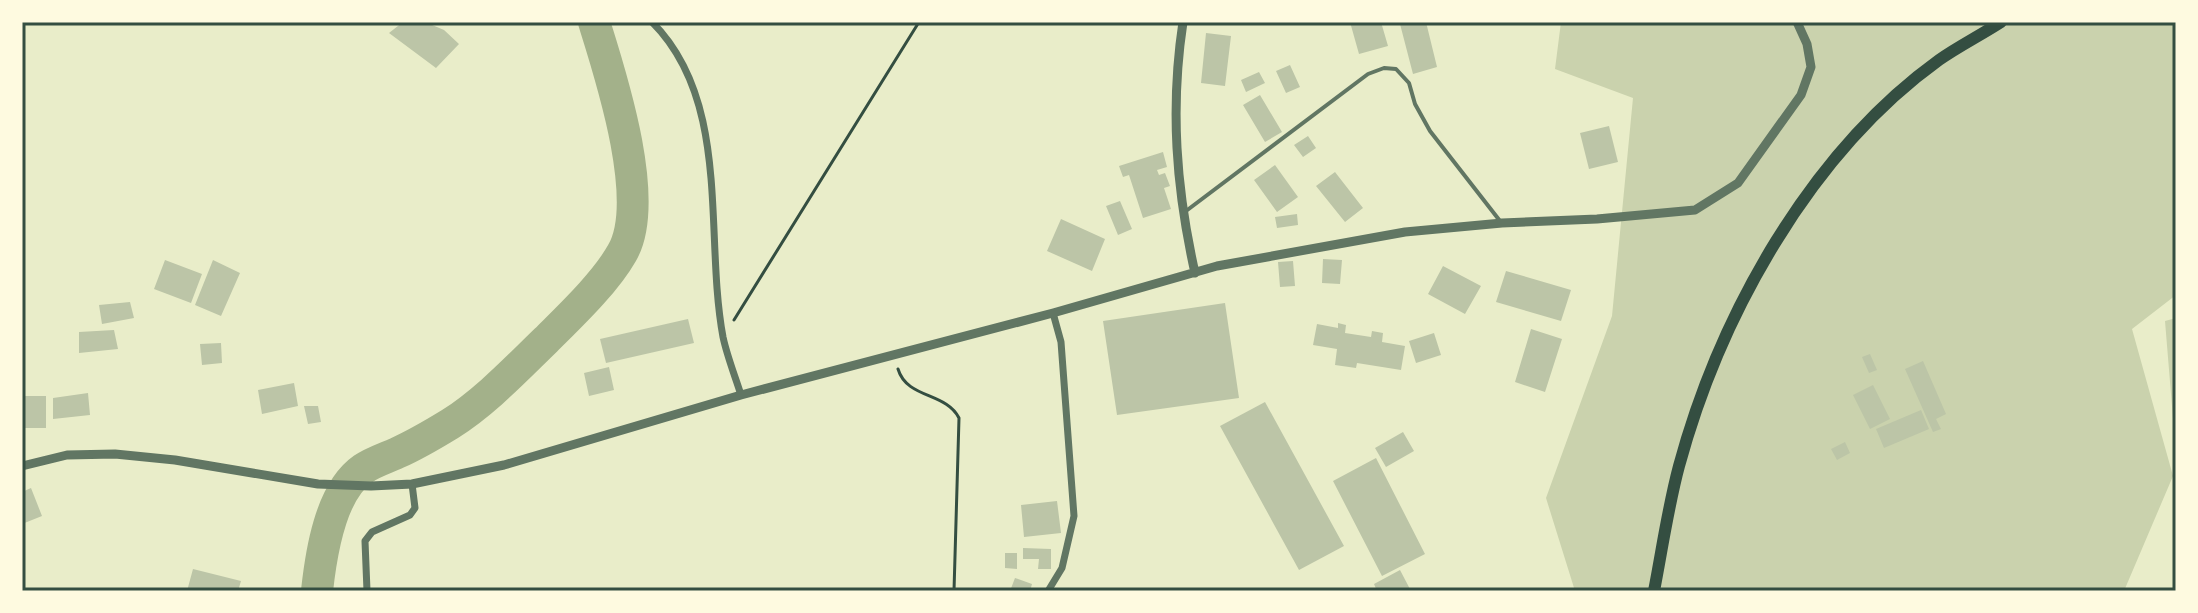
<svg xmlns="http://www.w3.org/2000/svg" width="2198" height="613" viewBox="0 0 2198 613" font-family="Jost,sans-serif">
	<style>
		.green { fill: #cad2ad }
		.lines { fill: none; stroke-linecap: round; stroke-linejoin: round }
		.river { stroke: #a3b18a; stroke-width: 32 }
		.building { fill: #bcc5a7 }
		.path { stroke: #344e41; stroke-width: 3 }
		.service { stroke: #617663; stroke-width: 4 }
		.minor { stroke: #617663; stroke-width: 7 }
		.tertiary { stroke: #617663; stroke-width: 9 }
		.trunk { stroke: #344e41; stroke-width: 12 }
		.neatline { fill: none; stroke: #344e41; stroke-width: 3 }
	</style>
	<rect width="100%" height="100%" fill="#e9edc9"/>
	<path class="green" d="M1561,22H2176V295L2132,329L2173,476L2124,591H1575L1546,498L1612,316L1633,98L1555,69Z
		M2176,318V455L2165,321Z"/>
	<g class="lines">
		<path class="river" d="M317,591C321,554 330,492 363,469C373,462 386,458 397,453C415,445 432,435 450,424C485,402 516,369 546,340C570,316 605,283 622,253C652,202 611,76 594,22"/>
	</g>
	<path class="building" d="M403,22H425L444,30L459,44L436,68L389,33Z
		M1350,22H1381L1388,46L1359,54Z
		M1408,22H1426L1437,67L1413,74L1400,24Z
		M1206,33L1231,36L1225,86L1201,83Z
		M1290,65L1300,87L1286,93L1276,71Z
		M1259,72L1265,83L1246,92L1241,80Z
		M1260,95L1282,132L1265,142L1243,105Z
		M1609,126L1618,162L1589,169L1580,133Z
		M1308,136L1316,148L1303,157L1294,145Z
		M1163,152L1167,167L1157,170L1159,175L1165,173L1170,186L1164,188L1171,209L1143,218L1129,175L1123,177L1119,166Z
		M1275,165L1298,197L1277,212L1254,180Z
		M1335,172L1363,208L1345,222L1316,186Z
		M1120,201L1132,229L1118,235L1106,206Z
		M1297,214L1298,225L1277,228L1275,217Z
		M1061,219L1105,239L1092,271L1047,251Z
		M1323,259L1342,260L1340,284L1322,283Z
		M165,260L202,274L191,303L154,289Z
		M213,260L240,273L221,316L195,305Z
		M1293,261L1295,286L1280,287L1278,262Z
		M1443,266L1481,286L1465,314L1428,294Z
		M1506,271L1571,290L1561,321L1496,302Z
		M130,302L134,318L102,324L99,305Z
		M1225,303L1239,398L1117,415L1103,321Z
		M688,319L694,343L606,363L600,339Z
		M1338,323L1346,325L1345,333L1371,337L1372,331L1383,333L1382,342L1405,346L1401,370L1357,363L1356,368L1335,365L1337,349L1313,345L1317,324L1338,328Z
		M1531,329L1562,339L1545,392L1515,382Z
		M114,330L118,349L79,353V332Z
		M1434,333L1441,355L1416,363L1409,341Z
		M221,343L222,363L202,365L200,344Z
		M1870,354L1877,370L1869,373L1862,357Z
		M1923,361L1946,414L1936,419L1941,429L1933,432L1905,369Z
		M609,367L614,390L589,396L584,373Z
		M294,383L298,406L262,414L258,390Z
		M1873,385L1890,419L1870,429L1853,395Z
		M88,393L90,415L53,419V398Z
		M22,396H46V428H22Z
		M1265,402L1344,546L1299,570L1220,426Z
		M304,406H318L321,422L308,424Z
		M1921,410L1929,429L1884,448L1876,429Z
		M1403,432L1414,451L1386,467L1375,448Z
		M1845,442L1850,453L1837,460L1831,449Z
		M1376,458L1425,554L1382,576L1333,481Z
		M31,488L42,516L22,524V492Z
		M1057,501L1061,533L1024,537L1021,505Z
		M1023,548L1051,549V569H1038L1039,559H1023Z
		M1005,553H1017V569L1005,568Z
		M193,569L241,581L238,591H187Z
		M1400,570L1411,591H1377L1374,584Z
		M1015,578L1032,584L1030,591H1010Z"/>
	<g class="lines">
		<path class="path" d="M734,320L919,22
			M898,369C907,399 946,392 959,418L954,591"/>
		<path class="service" d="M1186,211L1368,74L1384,68L1396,69L1409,83L1415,104L1430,131L1500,221"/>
		<path class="minor" d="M652,22C732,102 704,235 723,337C727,356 735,376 741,395
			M367,591L365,541L372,532L410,515L415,508L412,484
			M1048,591L1062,568L1074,516L1061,342L1053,313"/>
		<path class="tertiary" d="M1183,22C1170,108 1176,188 1195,273
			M22,466L67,455L115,454L175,460L318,484L371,486L412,484L504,465L741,395L1053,313L1217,266L1405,232L1502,223L1597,219L1695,210L1738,183L1801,95L1811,67L1807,44L1797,22"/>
		<path class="trunk" d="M1654,591C1662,550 1668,507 1679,466C1720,315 1810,153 1939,60C1959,46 1981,35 2001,22"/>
	</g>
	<rect width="2198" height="613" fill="none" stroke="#fefae0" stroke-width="48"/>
	<rect x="24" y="24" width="2150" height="565" class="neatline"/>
</svg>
